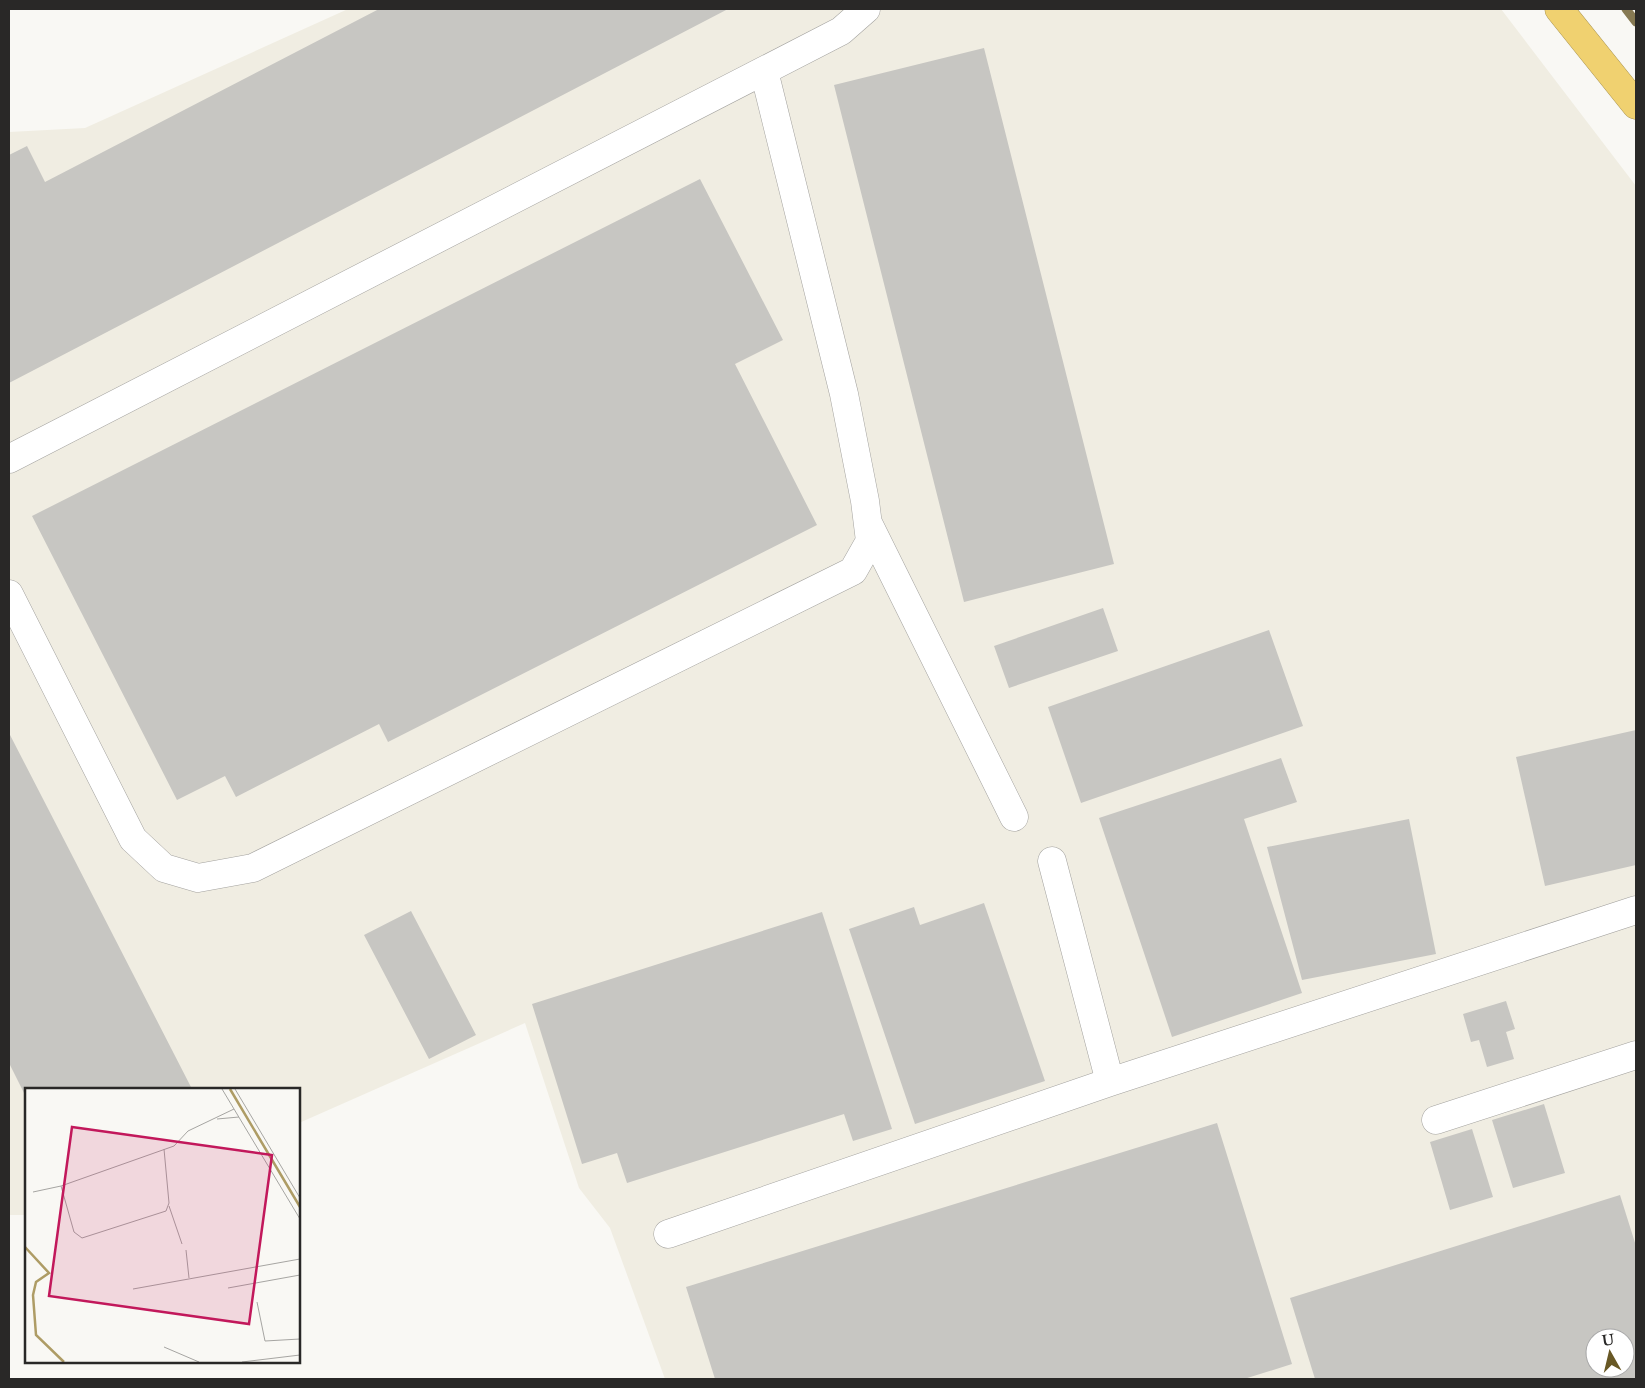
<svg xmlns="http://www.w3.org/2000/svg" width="1645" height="1388" viewBox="0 0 1645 1388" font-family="'Libre Baskerville',serif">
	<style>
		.built { fill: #f0ede2; fill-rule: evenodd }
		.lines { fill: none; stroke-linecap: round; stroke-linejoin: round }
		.stream { stroke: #867952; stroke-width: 9 }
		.building { fill: #c7c6c2; fill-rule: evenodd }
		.minor-casing { stroke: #a3a29f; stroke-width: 29 }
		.highway-casing { stroke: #aa9656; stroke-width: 29 }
		.minor { stroke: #fff; stroke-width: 28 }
		.highway { stroke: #f0d170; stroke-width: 28 }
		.inset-river { fill: none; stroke: #ae9c65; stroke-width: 2.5 }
		.inset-road { fill: none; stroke: #a6a5a2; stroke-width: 1 }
		.view { fill: #c2185b; fill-opacity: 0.15; stroke: #c2185b; stroke-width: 2.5 }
		.inset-edge { fill: none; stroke: #292827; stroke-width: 2.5 }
	</style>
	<rect width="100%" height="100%" fill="#f9f8f4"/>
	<path class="built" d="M348,9H1501L1636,186V1379H665L610,1228L579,1188L525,1023L299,1123V1089H26V1215H9V132L85,128ZM1595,1338H1625V1368H1595Z"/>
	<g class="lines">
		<path class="stream" d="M1626,9L1636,22"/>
	</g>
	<path class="building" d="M379,9H728L9,383V155L27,146L45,182Z
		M984,48L1114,564L964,602L834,85Z
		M700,179L783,340L735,364L817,525L388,742L379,724L236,797L225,776L177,800L32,516Z
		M1103,608L1118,651L1009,688L994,646Z
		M1269,630L1303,726L1081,803L1048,707Z
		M1636,730V865L1545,886L1516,757Z
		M9,733L74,859L192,1089H26V1097L9,1063Z
		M1281,758L1297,802L1244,819L1302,993L1172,1037L1099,818Z
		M1409,819L1436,954L1302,980L1267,847Z
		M984,903L1045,1081L915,1124L849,929L914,907L920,925Z
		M411,911L476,1035L429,1059L364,935Z
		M822,912L892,1129L853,1141L844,1114L627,1183L617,1153L582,1164L532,1004Z
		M1506,1001L1515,1029L1506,1032L1514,1059L1487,1067L1479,1040L1471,1042L1463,1014Z
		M1544,1104L1565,1173L1513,1188L1492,1120Z
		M1217,1123L1292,1364L1244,1379H715L686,1287Z
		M1472,1129L1493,1197L1450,1210L1430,1142Z
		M1620,1195L1636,1246V1379H1315L1290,1298ZM1595,1338H1625V1368H1595Z"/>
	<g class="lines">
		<g class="minor-casing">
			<path id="minor" d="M9,459L841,31L866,9
				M868,523L1014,817
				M9,594L133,839L164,868L198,878L253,868L853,571L870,541L865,501L844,394L764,71
				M1052,861L1110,1082
				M1436,1120L1636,1055
				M668,1234L1110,1082L1636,910"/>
		</g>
		<g class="highway-casing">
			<path id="highway" d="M1559,9L1636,105"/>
		</g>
		<use href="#minor" class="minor"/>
		<use href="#highway" class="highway"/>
	</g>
	<g transform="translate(25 1088)">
		<rect width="275" height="275" fill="#f9f8f4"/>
		<path class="inset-river" d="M205,1L275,119M0,159L24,185L11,194L8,207L11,247L39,274"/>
		<path class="inset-road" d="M197,1L275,131M210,1L275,110M192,31L214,29M36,98L49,144L57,150L141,123L144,115L139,61M8,104L36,98L149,58L163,43L209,21M144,118L157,156M161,162L164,190M203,200L275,187M108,201L275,171M232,214L240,253L275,251M139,259L174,274M217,274L275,267"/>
		<path class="view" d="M47,39L247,67L224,236L24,208Z"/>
		<rect width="275" height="275" class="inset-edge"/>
	</g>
	<rect width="1645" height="1388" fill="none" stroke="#292827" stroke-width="20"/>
	<g transform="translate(1610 1353) rotate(352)"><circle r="24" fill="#ffffff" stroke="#a9a9a9"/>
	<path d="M0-4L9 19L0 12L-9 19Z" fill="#685825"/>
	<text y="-8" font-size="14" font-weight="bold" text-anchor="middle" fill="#292827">U</text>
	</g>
</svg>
